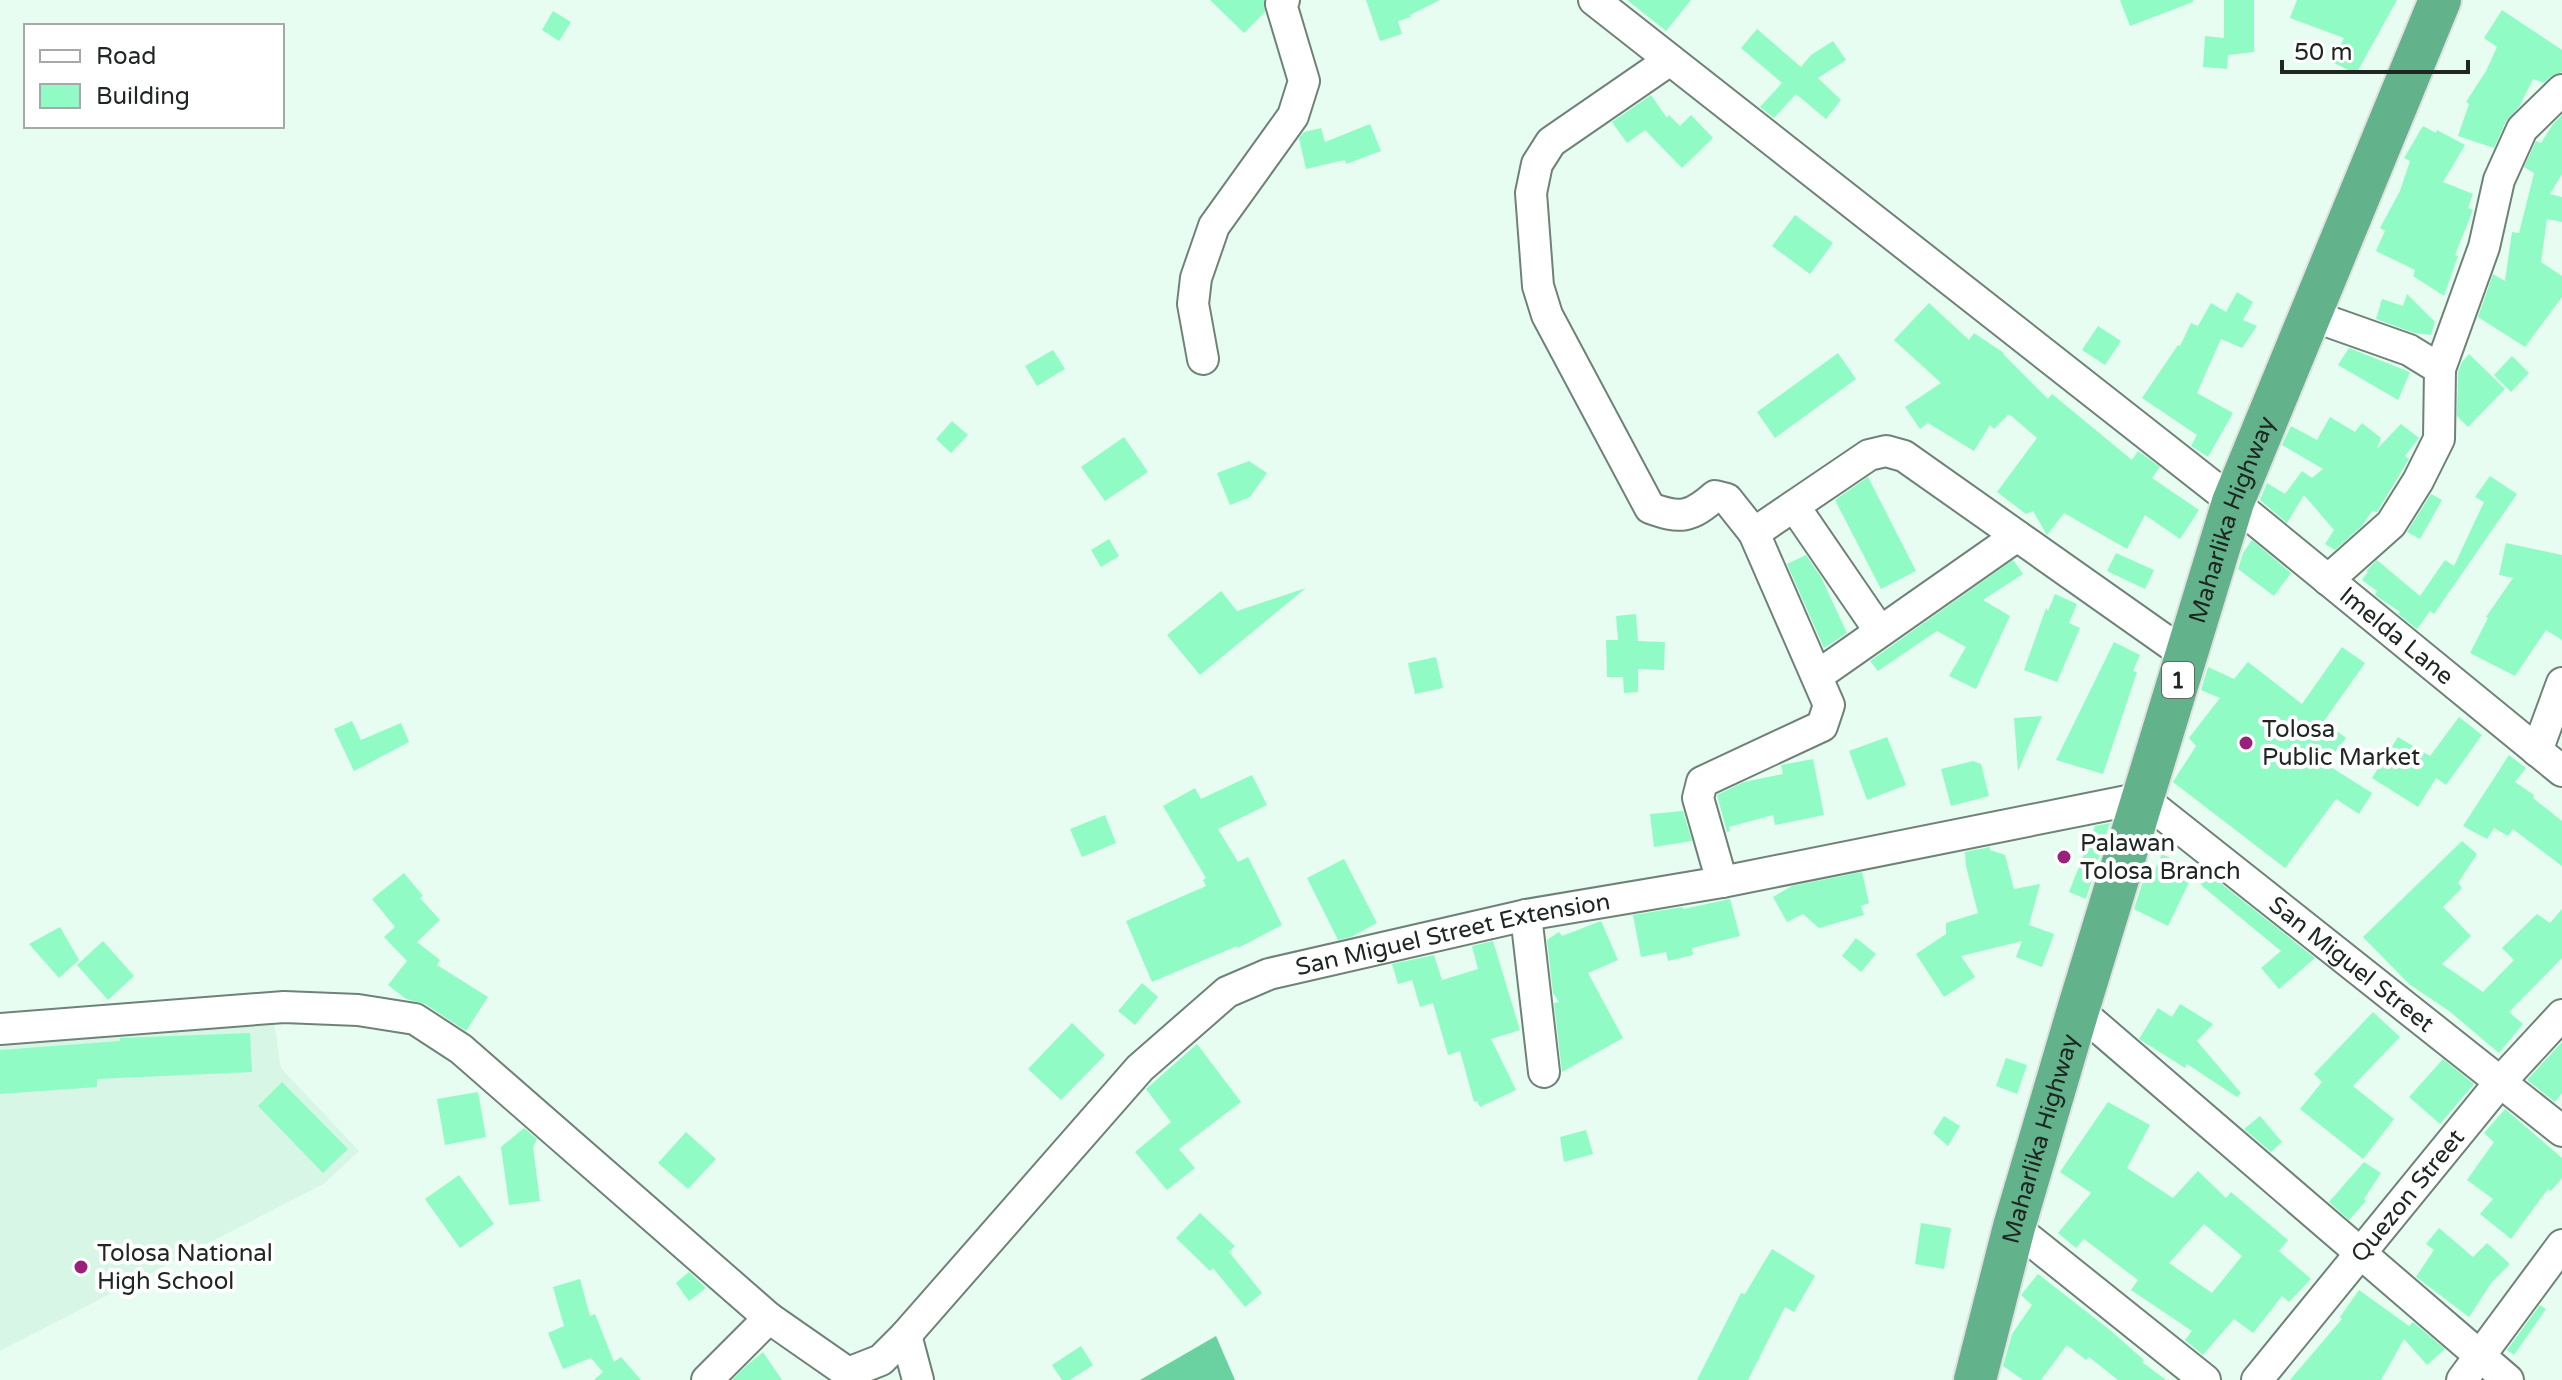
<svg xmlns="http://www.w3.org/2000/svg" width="2562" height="1380" viewBox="0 0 2562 1380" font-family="'Varela Round',sans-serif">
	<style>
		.built { fill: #d8f6e5 }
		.water { fill: #69d2a0 }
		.building { fill: #91fbc6; fill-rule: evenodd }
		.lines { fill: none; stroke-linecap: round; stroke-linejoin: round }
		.minor-casing { stroke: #6f8277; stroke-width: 34 }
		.highway-casing { stroke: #e0e1e0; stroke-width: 46 }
		.minor { stroke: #fff; stroke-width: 30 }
		.highway { stroke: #62b28b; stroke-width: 42 }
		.poi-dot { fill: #9a217b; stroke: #fff; stroke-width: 3 }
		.labels { text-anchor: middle; stroke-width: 8; stroke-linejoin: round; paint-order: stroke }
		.shield { fill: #fff; stroke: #636865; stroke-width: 2 }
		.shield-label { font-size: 22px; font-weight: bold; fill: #202723 }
		.street-label { font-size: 24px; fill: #202723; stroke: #fff }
		.poi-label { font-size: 24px; fill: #202723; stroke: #fff; text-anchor: start }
	</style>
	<rect width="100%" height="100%" fill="#e8fdf1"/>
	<path class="built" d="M274,1022L281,1068L359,1151L325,1183L0,1351V1041Z"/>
	<path class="water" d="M1216,1336L1235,1380H1140Z"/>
	<path class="building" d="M1210,0H1264L1265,12L1244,33Z
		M1366,0H1440L1410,15L1411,17L1398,21L1402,34L1380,41Z
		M1627,0H1691L1666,31Z
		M2120,0H2193V2L2130,26Z
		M2224,0H2254V52L2228,55L2227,69L2203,67L2205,36L2224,38Z
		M2297,0H2397L2356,74L2332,62L2344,38L2290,18Z
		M2502,10L2562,50V72L2550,77L2544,83L2533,79L2519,107L2506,121L2494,148L2458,136L2469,104L2466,102L2486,71L2497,47L2484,38Z
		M553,11L571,22L559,41L542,30Z
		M1757,29L1801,67L1811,55L1833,41L1846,60L1818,78L1841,100L1826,119L1796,94L1774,118L1760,107L1782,83L1741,48Z
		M1651,95L1667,118L1669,115L1680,126L1691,115L1713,138L1682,168L1645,130L1627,143L1612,122Z
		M2562,115V174L2550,194L2562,197V222L2547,219L2541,262L2562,276V297L2525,347L2478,317L2493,274L2505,281L2512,232L2519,233L2534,173L2524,167L2536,141L2541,143L2553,124Z
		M1370,124L1381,151L1346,164L1345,160L1306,169L1299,138L1304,132L1321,128L1325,142Z
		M2423,126L2436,133L2437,130L2465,145L2443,182L2473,194L2468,208L2473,210L2455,255L2458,256L2444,296L2413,276L2415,270L2376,251L2385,231L2380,228L2400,191L2410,161L2404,158Z
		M1795,215L1833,243L1810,274L1772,246Z
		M2237,292L2253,302L2243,320L2257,326L2242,348L2221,339L2197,393L2233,413L2208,457L2191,446L2197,435L2142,398L2178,345L2180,346L2191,323L2198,326L2211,303L2226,312Z
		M2407,294L2435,322L2431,335L2414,333L2376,319L2382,299L2403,306Z
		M1929,303L1969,340L1974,333L2004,353L2003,354L2048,399L2052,394L2132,460L2138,451L2160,467L2152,478L2199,510L2180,539L2145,515L2127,549L2064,513L2047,535L2033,511L2026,514L1997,492L2037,438L2009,414L1994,429L1990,425L1974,451L1928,423L1920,429L1905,407L1941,383L1894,340Z
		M2098,326L2121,341L2105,365L2082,350Z
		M2349,348L2410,372L2398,400L2338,365Z
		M1053,350L1065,369L1037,386L1025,366Z
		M1838,353L1856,379L1775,438L1757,412Z
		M2469,354L2505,389L2468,427L2457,416L2458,372L2462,362Z
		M2512,356L2529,373L2511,392L2494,375Z
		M2330,417L2355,432L2362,423L2381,438L2377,449L2401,424L2419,438L2405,456L2409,459L2377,512L2372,511L2362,526L2335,550L2325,544L2334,530L2304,495L2287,523L2260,500L2267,483L2285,494L2302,471L2312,478L2323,469L2282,445L2291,426L2317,440Z
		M952,421L968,435L951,453L936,439Z
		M1124,437L1148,472L1105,501L1081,467Z
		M1249,461L1267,473L1250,497L1230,505L1217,473Z
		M2490,476L2517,494L2434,614L2430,611L2417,629L2398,614L2400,612L2375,595L2377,591L2362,580L2368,572L2366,571L2377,560L2420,596L2445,560L2454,566L2484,502L2475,497Z
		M1868,477L1916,571L1881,589L1835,500Z
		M2431,494L2442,500L2420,539L2407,532Z
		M1109,539L1119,556L1101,567L1091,550Z
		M2252,540L2291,573L2274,596L2238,569L2243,553Z
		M2506,543L2562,555V640L2546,630L2515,676L2470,653L2488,618L2486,617L2513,578L2499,575Z
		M2116,553L2154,570L2145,589L2107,571Z
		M1806,555L1821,577L1847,633L1824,648L1787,564Z
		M2013,560L2023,574L1983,600L2010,616L1976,689L1949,676L1966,647L1937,631L1878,671L1870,661Z
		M1306,588L1200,675L1167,635L1221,591L1237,611Z
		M2055,594L2077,604L2069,623L2080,628L2057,682L2024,670L2046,608L2048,611Z
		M1636,614L1638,641L1665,642L1664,670L1638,669V692L1624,693L1623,677H1607L1606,640H1618L1616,616Z
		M2114,642L2140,655L2133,671L2137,672L2103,774L2056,760Z
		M2342,647L2365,663L2324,721L2346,738L2326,764L2372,793L2359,814L2336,799L2285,868L2173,782L2196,746L2189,738L2220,698L2201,690L2208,667L2234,679L2248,662L2302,704Z
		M1436,657L1443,688L1415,694L1408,663Z
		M2042,716L2018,771L2014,718Z
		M2459,717L2482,735L2446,785L2436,778L2418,807L2372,778L2398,737L2430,756Z
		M352,721L361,740L401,723L409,742L354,771L334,729Z
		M1887,737L1906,785L1867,800L1849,751Z
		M2509,755L2526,768L2515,782L2534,795L2533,798L2562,821V866L2513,829L2508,836L2494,828L2487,839L2463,826Z
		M1813,759L1824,815L1775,825L1773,815L1729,827L1730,831L1727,832L1717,795L1744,782L1783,774L1781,765Z
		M1973,761L1981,764L1989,796L1951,806L1941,769Z
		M1252,775L1267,805L1218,829L1238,862L1248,857L1282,925L1238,948L1237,946L1152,982L1126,921L1206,886L1203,880L1206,878L1163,806L1195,788L1201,799Z
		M1683,811L1692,841L1654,847L1650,814Z
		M1105,815L1116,843L1082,857L1070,829Z
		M2110,823L2086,899L2069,892L2095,826Z
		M2462,841L2477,854L2458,883L2462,888L2443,907L2471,936L2442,964L2483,992L2514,960L2502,948L2537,914L2550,923L2562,909V958L2509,1012L2523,1024L2499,1053L2449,1011L2409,984L2363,937Z
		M1990,847V850L2005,855L2014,889L2040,884L2029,925L2054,934L2042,967L2016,957L2022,941L1961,956L1975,977L1944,997L1916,954L1946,934V923L1978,913L1966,866L1965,852Z
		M2162,854L2195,870L2168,926L2134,909L2144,878L2150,881Z
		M1344,859L1377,923L1351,937L1338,940L1307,878Z
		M1862,872L1869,903L1861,906L1864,915L1819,928L1803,914L1787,922L1773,897L1792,886Z
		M404,873L423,896L420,898L440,920L417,942L440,960L437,965L488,997L466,1031L425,1004L406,999L388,985L407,961L384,937L395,927L372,899Z
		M2209,874L2315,958L2279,989L2261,968L2281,951L2202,886L2201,884Z
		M1730,899L1740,936L1692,948L1693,955L1668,961L1666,952L1641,957L1633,915L1683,907V909Z
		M1601,921L1618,960L1588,973L1623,1038L1562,1072L1554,1003L1559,1002L1553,993L1547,940L1559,932L1562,936Z
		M60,927L79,960L59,978L29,944Z
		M1856,938L1876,954L1861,972L1842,956Z
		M103,941L134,976L108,1000L77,965Z
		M1493,941L1520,1030L1491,1039L1516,1090L1480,1107L1477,1101L1474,1102L1460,1051L1448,1055L1433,1003L1420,1007L1412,980L1398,984L1392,964L1434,955L1442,980L1478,969L1472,946Z
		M1142,983L1158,997L1135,1025L1118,1011Z
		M2180,1004L2213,1024L2197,1041L2241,1093L2237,1097L2187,1064L2185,1068L2139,1039L2158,1008L2172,1017Z
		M2373,1012L2400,1037L2353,1086L2394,1119L2363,1159L2300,1109L2322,1082L2314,1074Z
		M1072,1023L1105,1055L1061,1100L1028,1069Z
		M250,1033L252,1072L97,1079V1087L0,1094V1050L120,1041V1038Z
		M2562,1042V1093L2555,1102L2527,1080Z
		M1197,1044L1241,1102L1179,1149L1195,1168L1167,1190L1135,1152L1171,1122L1146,1089Z
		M2006,1058L2027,1065L2017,1094L1996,1086Z
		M2443,1059L2474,1084L2440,1124L2409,1097Z
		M282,1082L348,1149L323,1173L258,1106Z
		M478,1092L486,1137L445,1145L437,1099Z
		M2108,1102L2150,1125L2127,1168L2173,1198L2198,1171L2226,1198L2231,1192L2288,1240L2279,1251L2311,1279L2289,1302L2282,1296L2253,1333L2234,1319L2203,1355L2185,1340L2192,1331L2131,1290L2138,1280L2084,1239L2076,1248L2058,1233L2091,1193L2060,1172ZM2204,1224L2242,1256L2212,1293L2169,1263Z
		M2505,1109L2562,1158V1178L2551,1191L2548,1189L2511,1239L2480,1214L2493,1199L2467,1180L2494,1142L2484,1133Z
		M1944,1116L1960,1126L1948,1146L1933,1133Z
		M2260,1116L2282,1142L2271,1152L2244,1129Z
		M524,1128L537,1139L533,1147L540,1201L509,1205L501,1147Z
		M1586,1130L1593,1154L1564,1162L1560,1137Z
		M686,1132L716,1159L688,1189L658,1163Z
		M2364,1162L2381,1173L2364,1199L2366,1201L2349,1220L2329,1202Z
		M459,1175L494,1224L460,1248L425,1199Z
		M1200,1213L1235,1246L1229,1252L1262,1293L1245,1307L1213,1268L1210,1271L1176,1238Z
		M1921,1223L1951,1228L1944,1269L1915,1264Z
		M2439,1228L2473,1257L2487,1243L2510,1264L2492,1282L2469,1317L2416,1277L2434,1250L2426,1244Z
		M1772,1249L1815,1276L1794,1312L1785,1307L1748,1380H1697L1741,1293L1745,1294Z
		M689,1272L706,1288L689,1301L676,1283Z
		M2038,1274L2110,1330L2144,1360L2142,1362L2166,1380H2118L2089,1357L2086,1360L2067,1345L2041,1380H2023L2003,1366L2012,1334L2032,1305L2021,1295Z
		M580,1279L590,1316L595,1314L614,1362L621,1357L641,1380H594L603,1372L591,1358L563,1369L548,1333L564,1326L553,1287Z
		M2359,1290L2409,1326L2413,1322L2445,1349L2427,1365L2404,1339L2381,1380H2290L2342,1319L2340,1317Z
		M2540,1305L2546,1309L2514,1355L2507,1350Z
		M1081,1346L1093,1365L1070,1380H1062L1052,1365Z
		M763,1352L782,1380H732L746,1366Z"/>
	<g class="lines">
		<g class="minor-casing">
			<g id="minor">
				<path id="s1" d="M1594,0L2233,502L2562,771"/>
				<path d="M1670,60L1551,142L1537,164L1531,193L1538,286L1547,315L1650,508C1680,519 1690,518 1715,496L1727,499L1754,533L1829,705L1822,726L1702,782L1698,798L1722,882"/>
				<path d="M2310,315L2409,350L2440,369L2439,439L2418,481L2391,524L2328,580"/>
				<path d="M1203,359L1193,304L1196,278L1214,226L1293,116L1304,81L1281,4L1284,0"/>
				<path d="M2440,369L2484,247L2499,180L2522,129L2562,90"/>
				<path d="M1794,506L1879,630"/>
				<path d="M1754,533L1869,455L1886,451L1904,456L2186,655"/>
				<path d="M1817,676L2017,536"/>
				<path d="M2537,751L2562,683"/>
				<path d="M1526,915L1544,1072"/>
				<path d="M2078,1010L2508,1380"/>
				<path id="s2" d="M0,1029L284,1007L358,1010L415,1019L461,1049L769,1318L848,1373L881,1360L906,1335L1140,1068L1227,992L1269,974L1526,915L1722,882L2142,798L2562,1131"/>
				<path d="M2014,1227L2205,1380"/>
				<path d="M906,1335L918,1380"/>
				<path d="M707,1380L769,1318"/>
				<path id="s3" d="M2257,1380L2501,1081L2562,1015"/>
				<path d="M2462,1380L2562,1245"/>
			</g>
		</g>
		<g class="highway-casing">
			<g id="highway">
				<path id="s4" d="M1975,1380L2014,1227L2078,1010L2233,502L2440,0"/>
			</g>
		</g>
		<use href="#minor" class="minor"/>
		<use href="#highway" class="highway"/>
	</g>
	<g class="poi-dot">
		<circle cx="2246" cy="743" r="8"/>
		<circle cx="2064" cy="857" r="8"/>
		<circle cx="81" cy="1267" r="8"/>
	</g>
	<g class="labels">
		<rect class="shield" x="2162" y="662" width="32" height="36" rx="6"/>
		<g class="shield-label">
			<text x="2178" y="688">1</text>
		</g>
		<g class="street-label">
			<text dy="8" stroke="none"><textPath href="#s4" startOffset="898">Maharlika Highway</textPath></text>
			<text dy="8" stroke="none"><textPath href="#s1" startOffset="1024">Imelda Lane</textPath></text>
			<text dy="8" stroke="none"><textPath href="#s2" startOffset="1752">San Miguel Street Extension</textPath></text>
			<text dy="8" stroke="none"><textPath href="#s2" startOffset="2722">San Miguel Street</textPath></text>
			<text dy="8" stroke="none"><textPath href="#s4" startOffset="250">Maharlika Highway</textPath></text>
			<text dy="8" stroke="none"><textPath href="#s3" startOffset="238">Quezon Street</textPath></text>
		</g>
		<g class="poi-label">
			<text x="2262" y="737">Tolosa<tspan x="2262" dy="28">Public Market</tspan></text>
			<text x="2080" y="851">Palawan<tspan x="2080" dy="28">Tolosa Branch</tspan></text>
			<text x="97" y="1261">Tolosa National<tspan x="97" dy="28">High School</tspan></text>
		</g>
	</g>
	<rect x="24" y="24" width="260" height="104" fill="#ffffff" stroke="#a6a9a7" stroke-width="2"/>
	<rect x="40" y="50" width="40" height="12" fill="#ffffff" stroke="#a6a9a7" stroke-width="2"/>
	<text x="96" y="64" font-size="24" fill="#202723">Road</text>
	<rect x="40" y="84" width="40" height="24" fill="#91fbc6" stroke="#a6a9a7" stroke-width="2"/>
	<text x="96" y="104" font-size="24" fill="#202723">Building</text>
	<path d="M2282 60v12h186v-12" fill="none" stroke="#202723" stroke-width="4"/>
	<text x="2294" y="60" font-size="24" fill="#202723" stroke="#ffffff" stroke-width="6" paint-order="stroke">50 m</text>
</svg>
